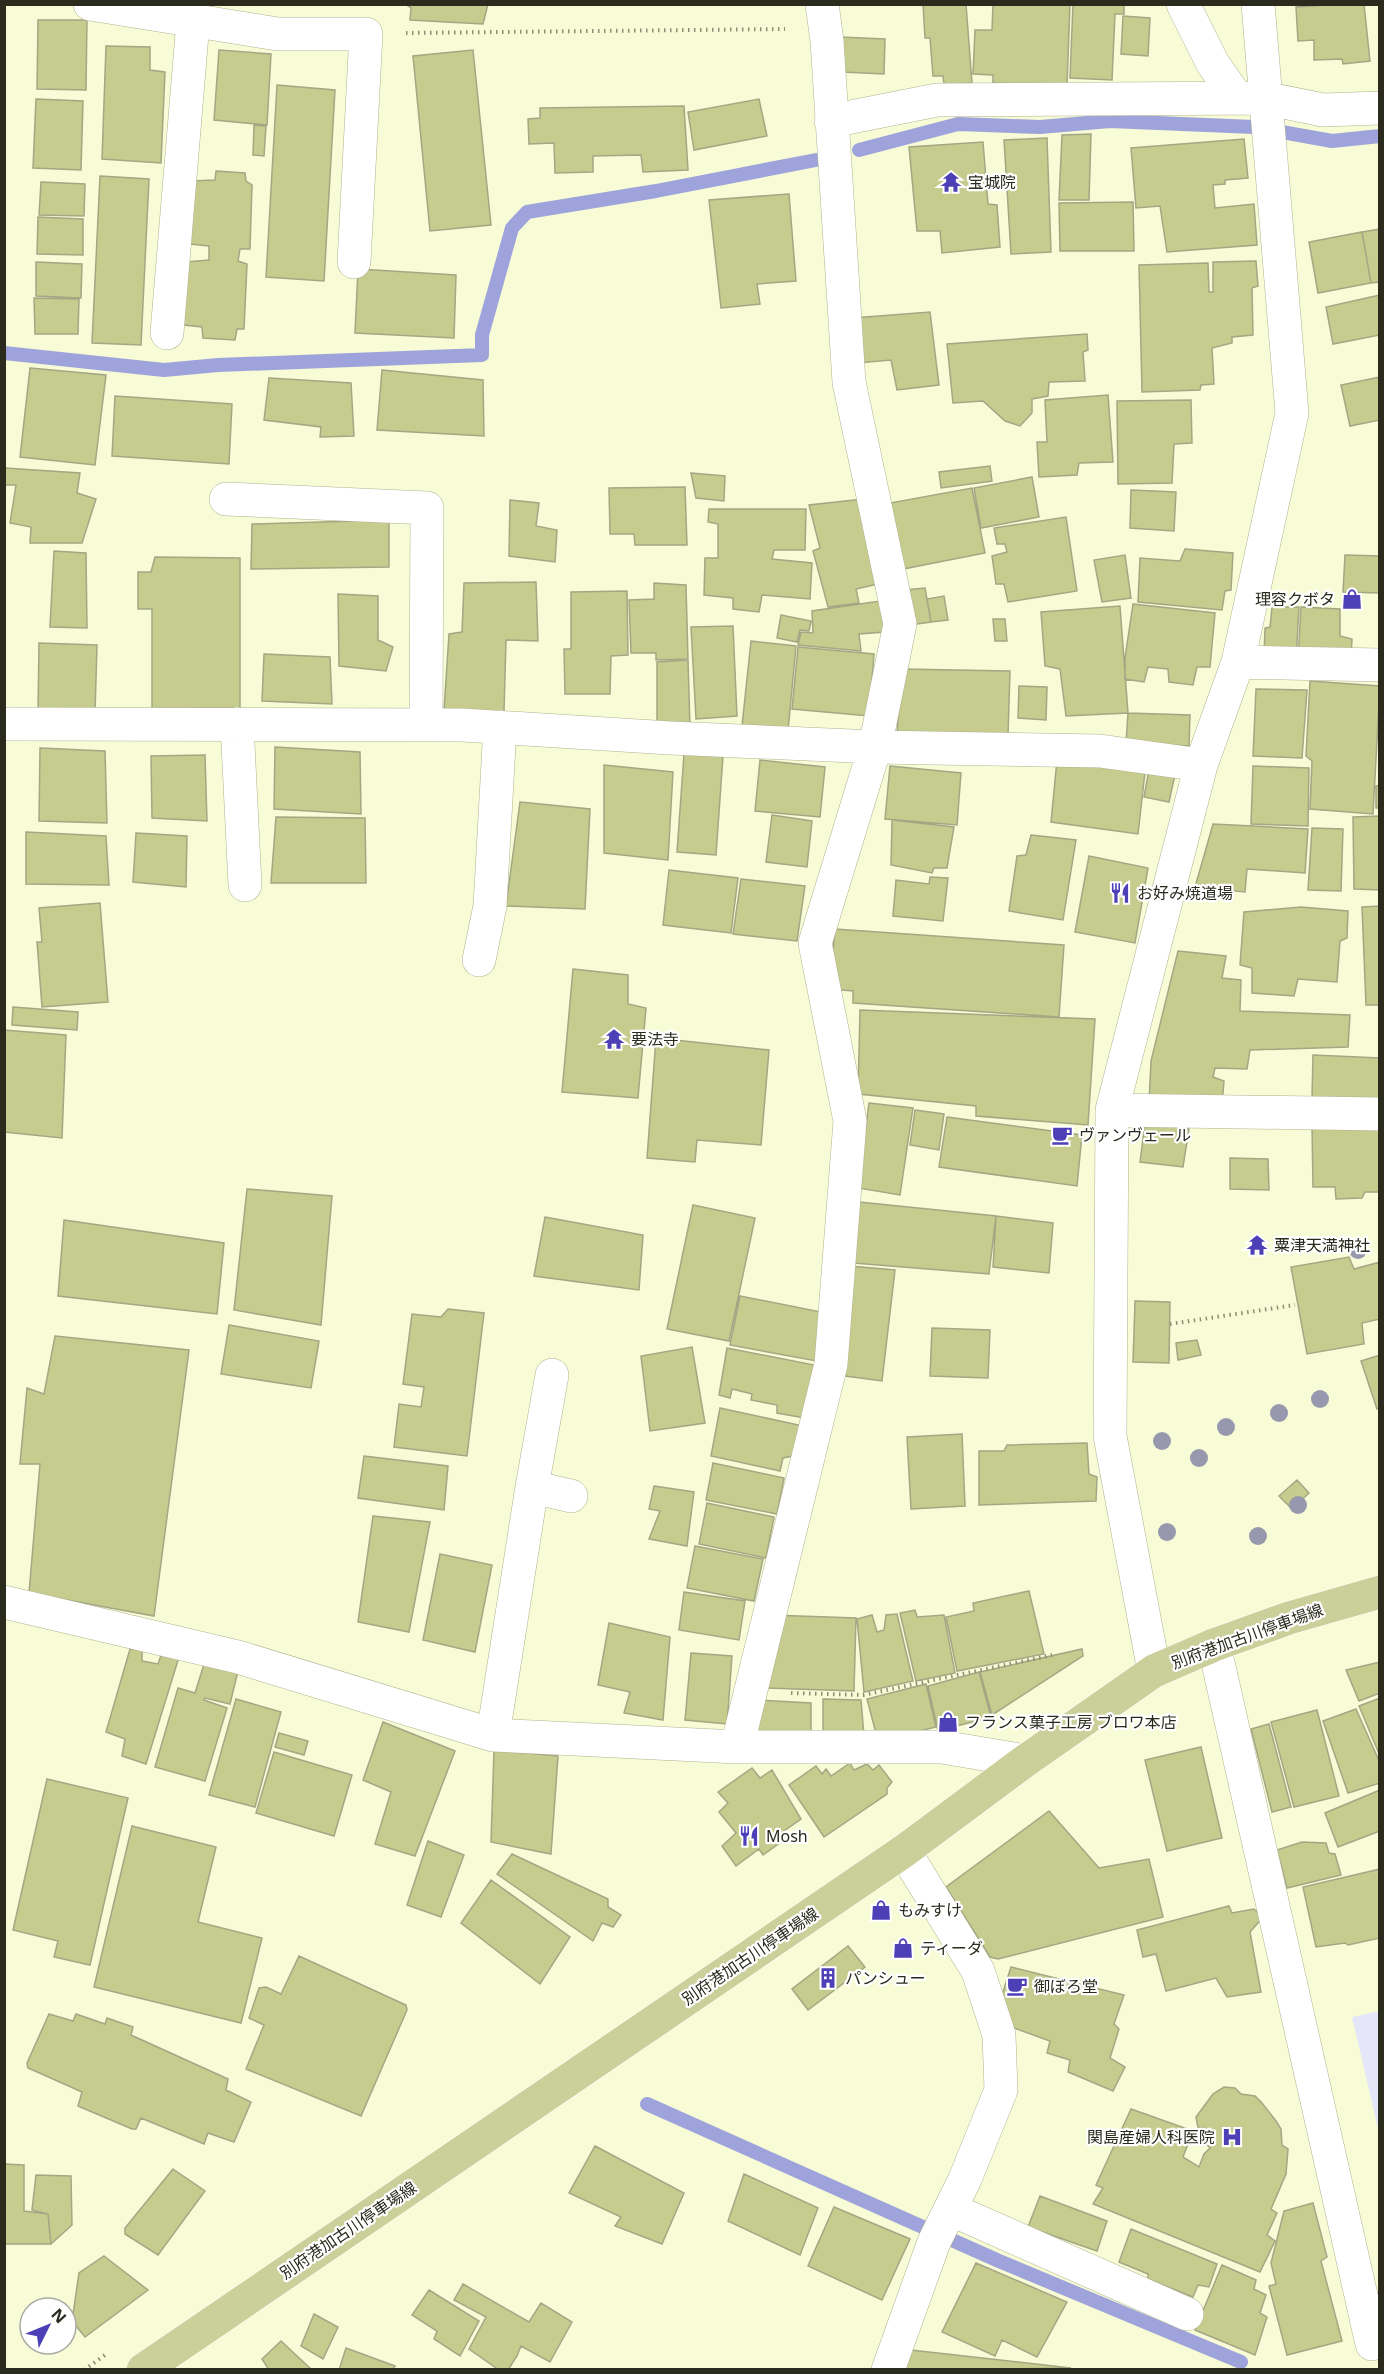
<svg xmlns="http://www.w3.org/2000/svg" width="1384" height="2374" viewBox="0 0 1384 2374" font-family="'Noto Sans','Noto Sans JP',sans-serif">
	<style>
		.green { fill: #e5e7f9 }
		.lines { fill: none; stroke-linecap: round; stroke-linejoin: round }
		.stream { stroke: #9fa3db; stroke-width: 14 }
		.building { fill: #c5cc8e; stroke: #a3a784; stroke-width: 1.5 }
		.minor-casing { stroke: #afb390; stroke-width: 34 }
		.major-casing { stroke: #fff; stroke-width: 34 }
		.path { stroke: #8b8e75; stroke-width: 4; stroke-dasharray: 1.5 4.5; stroke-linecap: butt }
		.minor { stroke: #fff; stroke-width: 33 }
		.major { stroke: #cbd09b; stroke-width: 33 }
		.tree { fill: #9798ae }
		.labels { text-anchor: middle; stroke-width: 4.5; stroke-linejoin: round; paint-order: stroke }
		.poi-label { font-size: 16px; fill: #2a2b1d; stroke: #fff; text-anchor: start }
		.street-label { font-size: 16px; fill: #2a2b1d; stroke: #fff }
	</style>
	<rect width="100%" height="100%" fill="#f7fcd6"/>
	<path class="green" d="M1379,2011H1380L1379,2133L1352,2017Z"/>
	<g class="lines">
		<path class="stream" d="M859,150L958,124L1040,127L1110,121L1254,127L1332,141L1380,136
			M4,353L164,370L218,365L482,355V335L512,228L527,212L656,191L816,160
			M647,2104L999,2261L1241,2362"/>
	</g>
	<path class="building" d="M405,4H488L483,24L410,20L411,8Z
		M923,4H966L972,83L944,85L943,76H933L930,38H925Z
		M993,4H1070L1067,86L993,83V75L973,74L975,30H992Z
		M1073,4H1124V14H1115L1112,80L1070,78Z
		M1342,4H1364L1370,61L1343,64L1342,59L1314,60V40L1298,41L1296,7Z
		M1123,16L1150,18L1148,56L1121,54Z
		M38,20H87L86,90L37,89Z
		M840,37L885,39L884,74L842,72Z
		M106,46L150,47V70L165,72L161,163L102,159Z
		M219,50L271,54L267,125L214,120Z
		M473,50L491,225L430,231L413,56Z
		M277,85L335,90L324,281L266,277Z
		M36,99L83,101L81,170L33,168Z
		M759,99L767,136L694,150L688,112Z
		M684,106L688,170L643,172L641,155L593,156V172L555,173L554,143L529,144L528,119L540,118V108Z
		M254,125L266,126L264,156L253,155Z
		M1091,134L1089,200H1059L1062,135Z
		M1047,138L1051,252L1011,254L1004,140Z
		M1244,139L1248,178L1225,180V184L1213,185L1215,208L1254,204L1257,245L1167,252L1160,206L1136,208L1131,148Z
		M983,142L988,204L997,205L1000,247L942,253L940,231H917L909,147Z
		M216,171L245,173L246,181L252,185L250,249H240L238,261L247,264L244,329H237L235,340L203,338L202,327L184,325L186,262L209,260V246L190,244L191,181L215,180Z
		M100,176L149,179L141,345L92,343Z
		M41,182L85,184L84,216L39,215Z
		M789,194L796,281L757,284L760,304L721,308L709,200Z
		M1133,202L1134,251H1060L1059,203Z
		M38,217L83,219V255L37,254Z
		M1380,229V282L1371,283L1362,232Z
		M1362,232L1371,283L1318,293L1309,242Z
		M1256,261L1258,286L1252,288L1253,335L1232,337V343L1212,348L1214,384L1201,385L1200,390L1142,392L1139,265L1208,263L1209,292H1213V262Z
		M36,262L82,264L81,298L36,296Z
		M358,269L456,275L454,338L355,333Z
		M1380,295V335L1333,344L1326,307Z
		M34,298L79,299L78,334H35Z
		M930,312L939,385L897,390L891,360L858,363L853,318Z
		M1087,334L1088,350L1083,352L1085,381L1049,382L1048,396L1032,399V413L1020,426L1005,421L983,401L953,403L947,344Z
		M30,368L106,375L95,465L20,457Z
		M382,370L483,380L484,436L377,430Z
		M1380,377V420L1350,426L1341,385Z
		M269,378L351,383L354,436L320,437L321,427L264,420Z
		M1108,395L1113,462L1079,463L1077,475L1039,477L1037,442H1047L1045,400Z
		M115,396L232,404L229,464L112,456Z
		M1191,400L1192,443L1174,444L1172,483L1118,484L1117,401Z
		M990,466L992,481L941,488L939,472Z
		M5,468L80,473L77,493L96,499L82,543H30L31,527L10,523L16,485H5Z
		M691,473L725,476L724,501L696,498Z
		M1032,477L1039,517L981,528L974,488Z
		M685,487L687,545H635L634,534H610L609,488Z
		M972,488L985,553L903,569L890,503Z
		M1131,490L1176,492L1174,531L1130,528Z
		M863,499L887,582L856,589L859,603L828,607L813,551L820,548L809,505Z
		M510,500L539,503L536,526L557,530L555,562L509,556Z
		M709,509H806L805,550H774L772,559L812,563L810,599L762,595L759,612L733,609V598L704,595L705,558H718V524L708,522Z
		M1066,517L1077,591L1008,602L1004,584H996L992,556L1007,552L1005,544H997L994,528Z
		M389,520V567L251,569L252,524Z
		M1185,549L1233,553L1231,590L1225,591L1222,610L1138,602L1140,558L1180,561Z
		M54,551L86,553L87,628L50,627Z
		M1125,555L1131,598L1102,602L1094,560Z
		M1345,555L1380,556V593L1343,592Z
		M155,557L240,558V708H152V609H138V572H151Z
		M536,582L538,641L506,640L504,712L444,710L449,634L462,632L464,583Z
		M654,583L686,585L688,659L656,660V653H631L629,600L654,599Z
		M925,588L931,622L910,625L905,590Z
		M627,591L628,655L611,656L610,694H565L564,649H571V592Z
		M338,594L378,596V640L393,647L386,671L339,666Z
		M944,596L948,620L931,622L927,599Z
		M880,601L885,632L859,634L861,651L798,645L801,632L813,633L812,611Z
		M1133,604L1215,613L1210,667H1197L1193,685L1169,682L1168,669L1148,667L1144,682L1125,679V658Z
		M1120,606L1128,713L1066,716L1060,669L1045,666L1041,612Z
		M1272,607H1299L1296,659L1264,657L1265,628L1270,627Z
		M1301,607L1340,609V636L1352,639L1351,659H1298Z
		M781,615L811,621L809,631L800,630L797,642L777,638Z
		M993,619H1005L1007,641H995Z
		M733,626L737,716L696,719L691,627Z
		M751,641L796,646L788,731L742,726Z
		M39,643L97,645L95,713L38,712Z
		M798,647L874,654L869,716L792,709Z
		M264,654L330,657L332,704L262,701Z
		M688,660L690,728L657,729V662Z
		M902,669L1010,671L1008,736L897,733Z
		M1310,681L1380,686L1373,814L1310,809L1312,761L1306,756Z
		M1019,686L1047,687L1046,720L1018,718Z
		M1256,689L1307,690L1302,758L1253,756Z
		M1128,713L1190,715L1189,746L1126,743Z
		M275,747L360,752L361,814L274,809Z
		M40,748L105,751L107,823L39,821Z
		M684,754L723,756L716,855L677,852Z
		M205,755L207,821L152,818L151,756Z
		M760,760L825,767L820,817L755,811Z
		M1057,760L1145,772L1138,834L1051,822Z
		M1150,764L1176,770L1169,802L1144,797Z
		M604,765L673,772L668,860L604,853Z
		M890,766L961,773L957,825L885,819Z
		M1253,766L1309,768L1308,826L1251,824Z
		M1380,785V808H1376V786Z
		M520,802L590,809L585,909L506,906Z
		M772,815L812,821L807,867L766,862Z
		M1380,816V890L1354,889L1353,817Z
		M276,817L365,818L366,883H271Z
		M892,820L954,827L947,868H934L932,873L891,865Z
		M1213,824L1308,829L1305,873L1247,869L1245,892L1195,887Z
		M1312,828L1343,829L1341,891L1308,890Z
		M26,832L106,836L109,885L26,884Z
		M136,833L187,836L186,887L133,882Z
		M1031,835L1076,840L1063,920L1009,911L1017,856L1026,855Z
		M1089,856L1148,868L1135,943L1075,932Z
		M669,870L738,878L731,933L663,925Z
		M930,877L948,878L943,921L893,916L896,880L929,884Z
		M741,879L805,886L797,941L733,934Z
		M100,903L108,1002L42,1007L37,942H42L39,908Z
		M1380,906V1005H1366L1362,907Z
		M1301,907L1348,911L1347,938L1340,941L1337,982L1298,979L1294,996L1252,993V968L1240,965L1244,912Z
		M835,929L1064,945L1059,1017L853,1003V991L830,989Z
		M1178,951L1226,956L1222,978L1241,980L1240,1011L1350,1015L1348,1047L1250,1050L1247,1069L1215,1068L1213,1077L1224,1081L1222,1105L1149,1103L1151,1061Z
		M573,969L628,975V1004L646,1008L638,1098L562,1092Z
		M13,1007L78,1012L77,1030L12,1025Z
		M860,1010L1095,1019L1088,1125L976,1116V1106L858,1094Z
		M4,1030L66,1035L62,1138L4,1132Z
		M656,1038L769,1050L761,1145L697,1140L695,1162L647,1158Z
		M1313,1055L1380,1058V1101L1312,1098Z
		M869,1103L913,1108L900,1195L858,1188Z
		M915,1110L944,1114L939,1150L910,1145Z
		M947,1117L1082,1135L1077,1186L939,1167Z
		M1145,1123L1189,1129L1183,1167L1140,1162Z
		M1312,1127L1380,1128V1192H1365L1362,1198L1336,1199L1335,1187H1313Z
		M1230,1158L1268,1159L1269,1190L1230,1189Z
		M247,1189L332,1196L321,1325L234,1310Z
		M859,1202L996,1216L989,1274L854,1263Z
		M693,1205L755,1218L729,1341L667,1329Z
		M996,1216L1053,1223L1049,1273L993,1267Z
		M545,1217L643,1235L639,1290L534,1276Z
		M64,1220L224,1243L217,1314L58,1296Z
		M1349,1257L1354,1269L1380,1262V1319L1362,1323L1364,1344L1307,1354L1291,1267Z
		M850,1266L895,1270L882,1381L838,1375Z
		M740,1296L831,1314L822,1362L730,1345Z
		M1135,1301L1170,1302L1169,1363L1133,1362Z
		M448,1309L484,1313L467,1456L394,1447L399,1404L421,1407L424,1387L403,1384L412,1314L441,1317Z
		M229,1325L319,1341L311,1388L221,1374Z
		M932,1328L990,1330L988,1378L930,1376Z
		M55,1336L189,1350L154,1616L29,1593L40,1464H20L27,1388L44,1394Z
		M1197,1340L1201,1355L1178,1360L1176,1343Z
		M692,1347L705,1423L650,1431L641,1356Z
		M727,1348L819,1366L810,1419L777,1413V1405L751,1400L752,1394L732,1389L730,1398L719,1395Z
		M1380,1355V1408L1377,1409L1361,1361Z
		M720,1408L803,1426L793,1456L783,1458L780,1471L711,1456Z
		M962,1434L965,1506L911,1509L907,1437Z
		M1087,1443L1089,1474L1097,1477L1096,1501L979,1505V1451H1004L1007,1445Z
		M364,1456L448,1466L444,1510L358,1498Z
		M713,1463L784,1478L777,1514L706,1500Z
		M1297,1480L1309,1493L1292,1509L1279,1496Z
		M654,1486L694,1492L687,1546L649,1539L660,1511L649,1509Z
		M707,1503L774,1517L766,1558L699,1544Z
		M373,1516L430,1522L409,1632L358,1622Z
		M695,1546L763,1559L754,1601L687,1588Z
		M440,1554L492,1565L475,1652L423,1640Z
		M1029,1591L1044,1654L957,1671L946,1617L974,1611L973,1603Z
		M684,1592L745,1601L739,1640L679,1630Z
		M915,1610L917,1617L944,1615L955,1673L916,1681L900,1613Z
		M897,1614L913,1681L864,1692L857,1619L872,1615L877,1632L884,1630L886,1615Z
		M770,1615L856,1618L854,1691L767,1688Z
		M609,1623L670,1637L663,1720L624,1713L630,1692L598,1685Z
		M130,1649L142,1650V1661L158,1664L162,1652L179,1657L146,1764L122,1756L125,1739L106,1732Z
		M1082,1649L1083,1656L992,1715L980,1672Z
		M691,1653L732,1656L727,1724L685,1720Z
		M205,1661L238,1671L230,1704L205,1698L204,1700L227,1708L205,1781L155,1767L178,1688L195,1693Z
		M1380,1662V1693L1359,1701L1346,1670Z
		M979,1672L991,1717L938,1731L928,1686Z
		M926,1684L936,1727L878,1741L867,1699Z
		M1380,1698V1756L1359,1706Z
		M236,1699L281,1712L255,1807L209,1795Z
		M823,1699L861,1700L864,1736L823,1732Z
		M759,1700L811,1703V1736L757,1733Z
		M1356,1709L1380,1763V1783L1348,1793L1323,1721Z
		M1317,1710L1339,1796L1294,1807L1271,1722Z
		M383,1722L455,1751L415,1856L375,1844L391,1792L363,1780Z
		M1269,1724L1291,1807L1272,1812L1251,1729Z
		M279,1733L308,1741L304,1755L275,1747Z
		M1201,1747L1222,1838L1167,1851L1145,1760Z
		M494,1750L558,1756L551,1854L491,1842Z
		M274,1752L352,1775L334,1836L256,1813Z
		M850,1763L854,1770L867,1764L873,1770L879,1765L892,1782L887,1788V1794L824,1837L789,1785L816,1766L822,1774L826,1769L831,1776Z
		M752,1768L760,1778L772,1770L801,1819L777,1836L781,1842L763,1855L759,1849L736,1866L722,1846L736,1833L719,1812L728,1803L718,1792Z
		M47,1779L128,1798L90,1965L54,1957L58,1941L13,1930Z
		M1380,1790V1831L1338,1847L1325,1813Z
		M1049,1811L1099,1868L1149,1859L1163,1917L998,1959L990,1957L946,1887Z
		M132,1826L216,1847L198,1922L262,1938L241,2023L94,1987Z
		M428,1841L464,1855L441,1917L407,1905Z
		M1302,1842L1326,1843L1329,1853L1335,1854L1341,1875L1287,1888L1277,1850Z
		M512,1854L608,1899V1907L621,1915L613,1927L602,1923L593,1941L497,1874Z
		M1380,1869V1938L1348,1945L1345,1943L1316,1947L1303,1887Z
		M491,1880L570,1937L540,1984L461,1923Z
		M1229,1906L1232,1913L1254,1909L1263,1917L1250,1932L1261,1992L1227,1997L1216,1978L1166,1991L1156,1954L1143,1957L1137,1930Z
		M848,1946L865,1967L808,2010L792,1989Z
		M299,1956L406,2005L407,2010L361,2116L246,2069L264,2025L249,2018L259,1988L266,1987L281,1994Z
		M1011,1967L1124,1995L1114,2024L1119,2029L1110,2058L1125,2067L1113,2091L1068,2072L1070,2060L1047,2053L1050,2041L1014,2028L1001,1998Z
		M49,2014L73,2021L76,2014L105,2024L107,2018L133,2027L131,2035L228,2079L226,2090L251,2102L234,2142L208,2133L204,2144L141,2118L136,2129H132L78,2106L82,2092L28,2068L27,2063Z
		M1224,2087L1235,2088L1241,2094L1255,2096L1262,2103L1276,2121L1281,2129L1282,2145L1288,2149L1286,2174L1271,2209L1277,2213L1267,2235L1275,2241L1260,2272L1093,2204L1103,2188L1096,2185L1131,2109L1193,2131L1183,2157L1199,2167L1204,2154L1210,2148L1205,2142V2128H1198L1196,2117L1213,2094Z
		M595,2146L684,2193L662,2244L615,2226L621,2217L569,2193Z
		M4,2164L24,2165V2211L48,2214L51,2244H4Z
		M173,2169L205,2191L158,2255L125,2234V2228Z
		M744,2174L818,2208L800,2255L728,2221Z
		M36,2175L71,2176L72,2225L51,2244L48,2214L32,2210Z
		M1040,2196L1107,2221L1097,2251L1028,2227Z
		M1313,2203L1327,2257L1321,2261L1342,2341L1287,2355L1269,2286L1276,2284L1271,2263L1284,2211Z
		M834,2207L910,2239L882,2300L808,2266Z
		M1131,2229L1217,2264L1209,2287L1198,2285L1193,2297L1148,2279V2274L1119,2262Z
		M104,2256L148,2290L85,2337L72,2321L79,2273Z
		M976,2263L1067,2302L1037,2357L1002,2340L995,2356L942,2332Z
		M1222,2265L1256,2280L1254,2289L1266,2295L1260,2313L1267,2317L1255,2355L1195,2330Z
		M463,2284L529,2322L541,2303L572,2322L550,2362L521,2346L517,2356L508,2370H499L469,2349L486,2317L454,2300Z
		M429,2290L479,2321L460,2356L434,2339L437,2331L412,2315Z
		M314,2314L338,2327L323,2359L301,2346Z
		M281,2341L312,2370H269L262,2359Z
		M346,2348L395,2366L393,2370H339Z
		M902,2349L1071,2368L900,2370Z"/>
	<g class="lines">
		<g class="minor-casing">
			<path id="minor" d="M90,4L278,34H366L354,262
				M822,4L827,41L849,382L900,624L875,747L815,943L850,1121L831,1364L737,1747H942L1025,1761
				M1183,4L1213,64L1237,98
				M831,121L937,100L1264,98L1323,110L1380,108
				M167,333L193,22
				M226,499L427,508L426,725
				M1238,662L1380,665
				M4,724L462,725L670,738L875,747L1100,751L1201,765
				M237,724L245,885
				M479,960L490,906L500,727
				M1112,1110L1380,1114
				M532,1487L571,1496
				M4,1602L238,1657L493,1735L737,1747
				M1214,1645L1372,2344
				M1154,1671L1110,1436L1112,1110L1201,765L1238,662L1292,413L1258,4
				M493,1735L532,1487L552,1375
				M950,2209L1187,2314
				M888,2370L934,2242L965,2179L1001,2090L999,2035L978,1971L904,1851"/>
		</g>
		<g class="major-casing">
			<path id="major" d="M143,2370L904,1851L1025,1761L1154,1671L1214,1645L1289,1618L1380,1592"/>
		</g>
		<path class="path" d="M406,33L785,29
			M1170,1324L1295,1305
			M791,1693L863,1695L1052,1655
			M84,2370L105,2355"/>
		<use href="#minor" class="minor"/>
		<use href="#major" class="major"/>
	</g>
	<g class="tree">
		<circle cx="1358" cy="1250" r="9"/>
		<circle cx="1320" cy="1399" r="9"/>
		<circle cx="1279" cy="1413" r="9"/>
		<circle cx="1226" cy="1427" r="9"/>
		<circle cx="1162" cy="1441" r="9"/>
		<circle cx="1199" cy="1458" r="9"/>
		<circle cx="1298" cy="1505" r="9"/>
		<circle cx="1167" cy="1532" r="9"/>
		<circle cx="1258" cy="1536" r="9"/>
	</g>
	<defs>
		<g id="temple-bare" transform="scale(1.62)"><path d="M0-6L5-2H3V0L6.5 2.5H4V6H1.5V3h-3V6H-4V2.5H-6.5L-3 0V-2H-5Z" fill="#4d40b7" stroke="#fff" stroke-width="2.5" paint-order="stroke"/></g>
		<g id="shop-bare" transform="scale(1.62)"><path d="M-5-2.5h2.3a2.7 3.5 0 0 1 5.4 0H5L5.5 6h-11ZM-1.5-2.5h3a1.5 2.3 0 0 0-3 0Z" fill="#4d40b7" stroke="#fff" stroke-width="2.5" paint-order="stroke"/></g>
		<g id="restaurant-bare" transform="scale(1.62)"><path d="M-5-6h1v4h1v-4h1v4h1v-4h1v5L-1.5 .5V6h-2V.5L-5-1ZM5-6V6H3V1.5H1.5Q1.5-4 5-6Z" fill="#4d40b7" stroke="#fff" stroke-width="2.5" paint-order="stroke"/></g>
		<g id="cafe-bare" transform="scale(1.62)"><path d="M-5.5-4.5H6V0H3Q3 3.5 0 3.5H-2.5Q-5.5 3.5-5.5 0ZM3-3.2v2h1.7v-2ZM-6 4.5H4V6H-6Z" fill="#4d40b7" stroke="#fff" stroke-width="2.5" paint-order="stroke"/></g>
		<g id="building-bare" transform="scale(1.62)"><path d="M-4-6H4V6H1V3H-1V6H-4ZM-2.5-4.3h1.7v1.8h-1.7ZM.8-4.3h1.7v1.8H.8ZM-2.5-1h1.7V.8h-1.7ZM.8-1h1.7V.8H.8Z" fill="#4d40b7" stroke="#fff" stroke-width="2.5" paint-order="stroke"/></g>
		<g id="hospital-bare" transform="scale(1.62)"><path d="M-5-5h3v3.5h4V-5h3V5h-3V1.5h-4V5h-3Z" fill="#4d40b7" stroke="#fff" stroke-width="2.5" paint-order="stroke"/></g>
	</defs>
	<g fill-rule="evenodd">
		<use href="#temple-bare" x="951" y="182"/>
		<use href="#shop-bare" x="1352" y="599"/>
		<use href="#restaurant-bare" x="1120" y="893"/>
		<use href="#temple-bare" x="614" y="1039"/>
		<use href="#cafe-bare" x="1062" y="1135"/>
		<use href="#temple-bare" x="1257" y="1245"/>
		<use href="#shop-bare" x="948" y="1722"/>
		<use href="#restaurant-bare" x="749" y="1836"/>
		<use href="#shop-bare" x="881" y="1910"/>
		<use href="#shop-bare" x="903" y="1948"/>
		<use href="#building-bare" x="828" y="1978"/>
		<use href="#cafe-bare" x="1017" y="1986"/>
		<use href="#hospital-bare" x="1232" y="2137"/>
	</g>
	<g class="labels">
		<g class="poi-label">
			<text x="968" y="188">宝城院</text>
			<text x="1335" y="605" text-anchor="end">理容クボタ</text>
			<text x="1137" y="899">お好み焼道場</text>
			<text x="631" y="1045">要法寺</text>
			<text x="1079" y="1141">ヴァンヴェール</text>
			<text x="1274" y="1251">粟津天満神社</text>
			<text x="965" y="1728">フランス菓子工房 ブロワ本店</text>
			<text x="766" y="1842">Mosh</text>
			<text x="898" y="1916">もみすけ</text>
			<text x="920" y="1954">ティーダ</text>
			<text x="845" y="1984">パンシュー</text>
			<text x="1034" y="1992">御ぼろ堂</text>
			<text x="1215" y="2143" text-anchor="end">関島産婦人科医院</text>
		</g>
		<g class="street-label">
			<text transform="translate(1247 1636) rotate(-20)" y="6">別府港加古川停車場線</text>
			<text transform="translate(750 1956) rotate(-34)" y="6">別府港加古川停車場線</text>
			<text transform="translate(348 2230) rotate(-34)" y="6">別府港加古川停車場線</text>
		</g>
	</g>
	<rect width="1384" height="2374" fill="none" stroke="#2a2b1d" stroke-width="12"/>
	<g transform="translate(48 2326) rotate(47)"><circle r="28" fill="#ffffff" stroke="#aaaaa5" stroke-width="1.5"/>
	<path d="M0-4.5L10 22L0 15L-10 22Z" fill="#4d40b7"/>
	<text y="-9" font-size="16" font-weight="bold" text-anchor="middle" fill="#2a2b1d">N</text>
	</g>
</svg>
